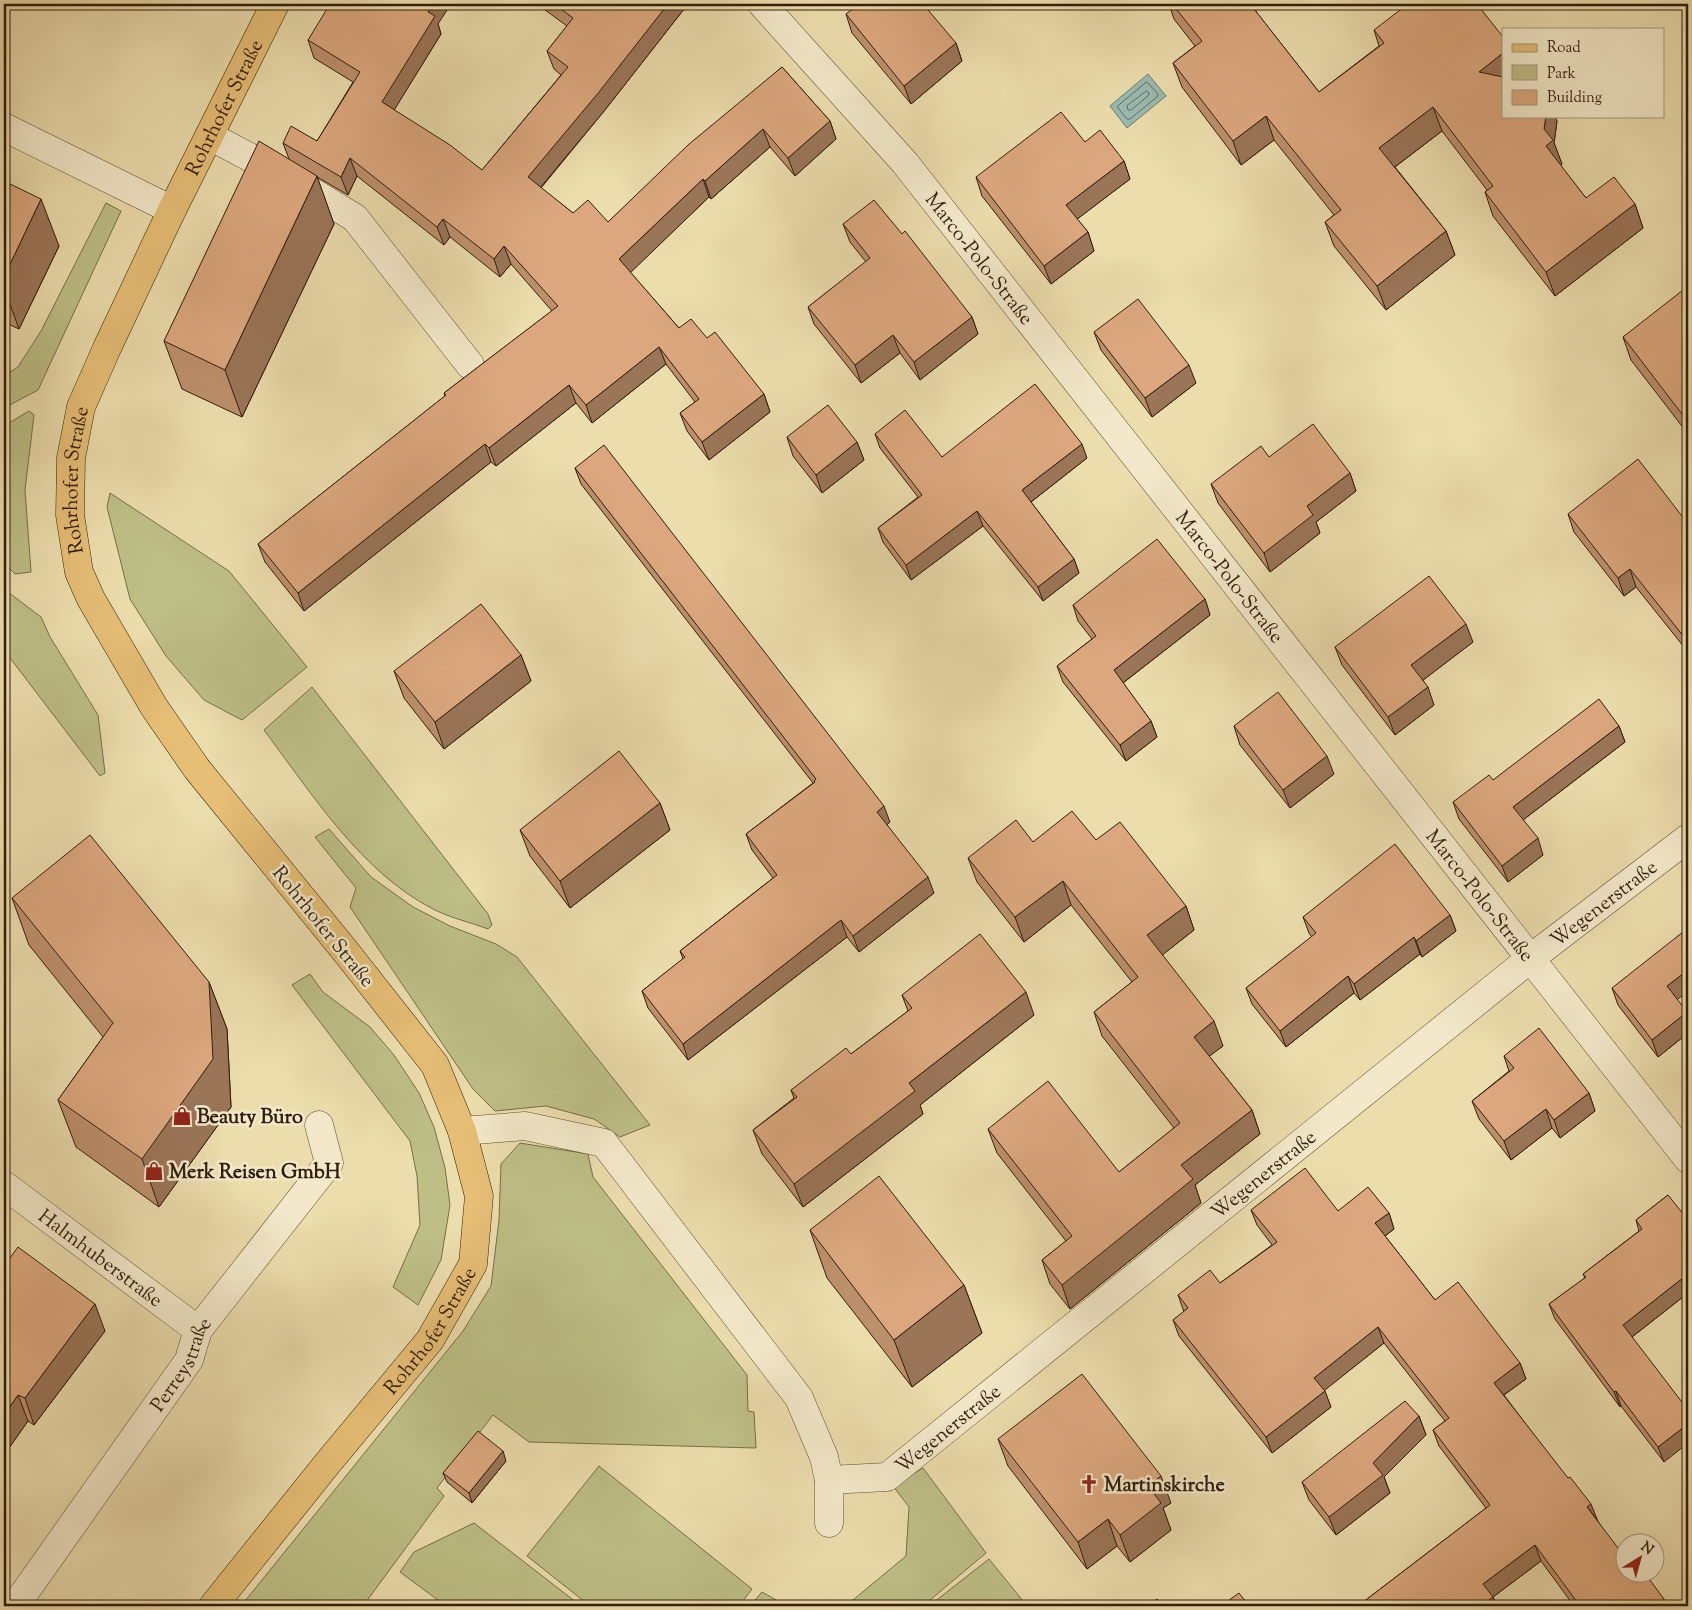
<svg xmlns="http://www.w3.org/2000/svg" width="1692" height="1610" viewBox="0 0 1692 1610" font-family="'Sorts Mill Goudy',serif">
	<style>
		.green { fill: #bdbf86; stroke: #776e49 }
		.water { fill: #9abbb1; stroke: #707c6f }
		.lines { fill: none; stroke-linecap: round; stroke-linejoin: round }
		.shore { stroke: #666c5e; stroke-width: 1 }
		.minor-casing { stroke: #604e34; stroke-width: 29 }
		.major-casing { stroke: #311e0c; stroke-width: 29 }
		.minor { stroke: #f3e9ca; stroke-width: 28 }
		.major { stroke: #e6be76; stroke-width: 28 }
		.wall { fill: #bd906c; stroke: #311e0c }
		.shaded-wall { fill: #9a7558; stroke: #311e0c }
		.building { fill: #dca77e; stroke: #311e0c }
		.labels { text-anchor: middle; stroke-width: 5; stroke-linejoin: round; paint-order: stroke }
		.street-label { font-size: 20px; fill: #311e0c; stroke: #f3e9ca }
		.poi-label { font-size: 20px; font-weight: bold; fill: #311e0c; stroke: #f3e9ca; text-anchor: start }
	</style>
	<rect width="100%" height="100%" fill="#ecddad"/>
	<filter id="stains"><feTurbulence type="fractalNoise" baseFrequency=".004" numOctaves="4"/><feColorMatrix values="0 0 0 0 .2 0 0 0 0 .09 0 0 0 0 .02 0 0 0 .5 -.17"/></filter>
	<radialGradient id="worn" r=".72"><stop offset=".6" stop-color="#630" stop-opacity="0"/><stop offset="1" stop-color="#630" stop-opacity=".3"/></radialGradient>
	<path class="green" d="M106,203L121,211L38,390L4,408V376L18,367L41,331Z
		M29,411L34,415L25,490L31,572L15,574L4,563V426Z
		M110,493L229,571L307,667L242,720L204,700L166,656L130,599L107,507Z
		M4,589L41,617L50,637L98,715L105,773L100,776L4,650Z
		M312,687L488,914L492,925L488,929C470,922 450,918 433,909C361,872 312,794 264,730Z
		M329,829L371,877L413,907L450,926L496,944L517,957L650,1125L620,1137L594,1119L546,1106L495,1111L473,1089L350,907L356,888L315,837Z
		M310,974L323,992L370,1027L394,1055L419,1093L434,1127L445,1168L450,1205L441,1260L418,1305L393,1287L420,1225L417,1176L410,1141L292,985Z
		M520,1143L588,1154L593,1177L747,1375L748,1411L754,1412L756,1448L529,1442L493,1415L437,1488L444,1496L363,1606H241L463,1331L491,1286L499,1220L501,1164Z
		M599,1466L752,1589L739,1606H590L527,1556Z
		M923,1468L986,1553L923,1606H833L853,1600L906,1556L909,1507L893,1486Z
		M474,1523L581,1606H446L400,1572L414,1552Z
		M989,1559L1027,1606H929Z
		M762,1592L787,1606H750Z"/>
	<path class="water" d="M1148,74L1166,96L1127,128L1110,106Z"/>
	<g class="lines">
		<path class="shore" d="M1147,82L1157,93L1158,96L1130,119H1127L1118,108V106Z
			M1147,91L1149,93L1148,96L1131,110H1128L1127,106Z"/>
		<g class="minor-casing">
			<g id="minor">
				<path id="s1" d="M762,4L905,163L1688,1159"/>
				<path d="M4,127L172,210"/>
				<path d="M210,136L296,182L355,218L470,365"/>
				<path d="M462,1131L525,1126L604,1143L799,1398L824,1457L829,1480V1523"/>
				<path id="s2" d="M4,1185L198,1330"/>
				<path id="s3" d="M829,1480L887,1477L1531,958L1688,838"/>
				<path id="s4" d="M15,1606L189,1360L198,1330L329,1163L319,1125"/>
			</g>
		</g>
		<g class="major-casing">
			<g id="major">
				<path id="s5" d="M213,1606L327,1464L430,1340L473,1264L479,1196L462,1131L435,1065L346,952L197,769L154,707L91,599L79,572L70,515L71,458L81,407L107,348L172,210L275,4"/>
			</g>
		</g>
		<use href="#minor" class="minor"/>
		<use href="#major" class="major"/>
	</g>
	<path class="wall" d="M537,4H688L605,110L541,188L573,213L608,222L782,67L830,121L836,139L795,176L770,147L711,199L709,197L630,272L679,328L707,338L764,394L770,412L709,460L687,431L680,413L695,402L666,364L592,423L576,403L496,466L491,462L304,611L265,562L258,544L445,396L444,393L552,311L511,264L500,277L450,237L444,245L357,176L348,195L317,177L334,224L242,417L182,389L164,341L289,159L283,143L317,141L353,82L314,58L308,40L438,24L441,34L394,110L482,170L561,75L554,69L547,51L567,26Z
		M1169,4H1253L1257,13L1319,92L1379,46L1374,30L1503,116L1557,121L1554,143L1562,164L1560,165L1586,198L1635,204L1643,228L1555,296L1493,216L1485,192L1487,190L1442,131L1395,167L1446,231L1455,255L1386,310L1334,246L1325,222L1334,215L1274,140L1241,165L1182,87L1173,63L1195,46L1174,19Z
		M846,14L956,43L962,61L911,104L852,33Z
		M1688,110V133L1682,115Z
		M1085,142L1124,161L1130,179L1077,219L1088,232L1094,251L1051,284L982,196L976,177Z
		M4,181L59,246L19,329L4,322Z
		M843,224L902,234L972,317L978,334L920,380L900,353L861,383L814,324L808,307L866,262L850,242Z
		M1688,297V434L1631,360L1623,337Z
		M1094,332L1196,383L1152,417L1101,350Z
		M875,434L942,457L1087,458L1031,502L1074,559L1079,573L1043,601L983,526L911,580L883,542L878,528L918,497L880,448Z
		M787,437L857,442L864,460L822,493L793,456Z
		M575,468L890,822L887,825L934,893L859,952L847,937L688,1060L648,1008L642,991L683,959L680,951L773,878L752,850L746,834L813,783L581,484Z
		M1350,473L1356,491L1316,522L1320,533L1270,572L1218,503L1211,484Z
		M1568,514L1688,524V652L1636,587L1624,596L1574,532Z
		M1205,599L1210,615L1123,683L1151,721L1157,737L1126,761L1063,682L1057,666L1092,639L1078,621L1073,605Z
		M1473,642L1423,680L1434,705L1395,735L1342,665L1335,647Z
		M521,655L531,681L444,749L404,698L394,671Z
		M1234,726L1334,774L1290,808L1240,745Z
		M1619,726L1625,742L1523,820L1543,855L1508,882L1459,819L1453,802L1493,780Z
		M660,803L670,830L570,908L530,856L520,830Z
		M1096,840L1186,906L1194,930L1162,955L1223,1046L1209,1056L1252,1110L1260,1134L1195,1185L1201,1203L1070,1309L1050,1284L1042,1260L1066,1241L997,1153L988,1129L1119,1172L1174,1128L1102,1036L1094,1012L1132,982L1071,905L1024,942L977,882L968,858L1033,842Z
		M12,898L209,982L227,1029L231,1107L159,1207L76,1147L58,1100L103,1037L29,945Z
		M1450,915L1456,931L1422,957L1420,954L1360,1000L1354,993L1286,1047L1252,1004L1246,988L1312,937L1309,933L1303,917Z
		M1612,988L1687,1012L1688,1015V1033L1658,1057L1618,1005Z
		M902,995L1034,1015L920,1105L923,1114L803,1207L762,1154L753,1130L794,1098L791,1090L851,1054L908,1011Z
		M1504,1056L1589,1093L1595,1111L1560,1138L1552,1128L1511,1160L1479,1119L1472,1101L1509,1071Z
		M1668,1195L1688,1293L1632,1337L1664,1462L1621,1406L1620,1407L1555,1319L1549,1304L1585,1278L1583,1274L1639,1231L1636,1220Z
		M1251,1210L1338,1211L1389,1213L1394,1229L1385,1236L1435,1300L1520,1363L1526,1379L1504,1395L1597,1519L1624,1572L1669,1606H1574L1541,1561L1493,1597L1497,1606H1358L1486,1508L1439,1446L1433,1430L1445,1421L1384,1343L1324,1390L1331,1407L1272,1453L1179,1336L1173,1320L1184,1312L1178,1295L1220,1283L1272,1245L1257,1225Z
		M810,1230L964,1285L982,1333L912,1387L827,1278Z
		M4,1266L105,1331L34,1425L28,1421L4,1455Z
		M1419,1416L1426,1435L1384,1477L1390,1493L1336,1535L1309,1500L1302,1482Z
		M998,1439L1171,1503L1163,1508L1171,1530L1130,1562L1117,1546L1087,1569L1008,1466Z
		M506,1461L472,1503L447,1482L443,1473Z"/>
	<path class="shaded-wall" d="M433,4H451L438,24L441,34L388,120L382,102L428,12Z
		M668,4H688L605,110L534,195L528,177Z
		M1253,4L1262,28L1251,5Z
		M956,43L962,61L911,104L904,86Z
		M1503,53V84L1479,72Z
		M1433,107L1442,131L1388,172L1379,148Z
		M1266,116L1274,140L1241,165L1233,141Z
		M1546,116H1555L1557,121L1554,143L1562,164L1554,170L1546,146L1544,129Z
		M830,121L836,139L795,176L788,158Z
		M763,129L770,147L711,199L705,181Z
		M350,158L357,176L348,195L341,177Z
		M1124,161L1130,179L1072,223L1066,205Z
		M317,176L334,224L242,417L225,370Z
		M703,179L709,197L626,277L619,259Z
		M41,199L59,246L19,329L4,288V277Z
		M1635,204L1643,228L1555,296L1546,272Z
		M443,219L450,237L444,245L437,227Z
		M1446,231L1455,255L1386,310L1377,286Z
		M1088,232L1094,251L1051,284L1044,266Z
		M504,246L511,264L500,277L494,259Z
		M972,317L978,334L920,380L914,362Z
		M893,335L900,353L861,383L855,365Z
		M659,347L666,364L592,423L586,405Z
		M1189,365L1196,383L1152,417L1145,398Z
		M569,385L576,403L496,466L489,448Z
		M764,394L770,412L709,460L702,442Z
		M1688,415V427L1685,418Z
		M857,442L864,460L822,493L816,475Z
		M485,444L491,462L304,611L298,593Z
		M1082,444L1087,458L1027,505L1022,490Z
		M1350,473L1356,491L1316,522L1320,533L1270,572L1264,553L1307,506Z
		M977,511L983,526L911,580L906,565Z
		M1688,524V546L1682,529Z
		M1074,559L1079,573L1043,601L1038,587Z
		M1630,569L1636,587L1624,596L1618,578Z
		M1205,599L1210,615L1119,686L1114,670Z
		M1466,624L1473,642L1418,684L1411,665Z
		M521,655L531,681L444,749L435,722Z
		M1428,687L1434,705L1395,735L1388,717Z
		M1151,721L1157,737L1126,761L1120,745Z
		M1619,726L1625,742L1519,823L1513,807Z
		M1327,756L1334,774L1290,808L1283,790Z
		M660,803L670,830L570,908L560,881Z
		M884,806L890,822L883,828L877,812Z
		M1538,838L1543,855L1508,882L1502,866Z
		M928,877L934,893L859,952L853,936Z
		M1063,881L1071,905L1024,942L1015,917Z
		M1186,906L1194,930L1156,960L1147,935Z
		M1450,915L1456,931L1422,957L1416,941Z
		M841,920L847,937L688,1060L683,1044Z
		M1414,937L1420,954L1360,1000L1354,984Z
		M1688,970V991L1673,1003L1667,986Z
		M1348,976L1354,993L1286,1047L1280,1031Z
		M209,982L227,1029L231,1107L159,1207L142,1159Z
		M1026,992L1034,1015L920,1105L923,1114L803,1207L794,1184L909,1083Z
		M1687,1012L1688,1015V1033L1658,1057L1652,1040Z
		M1214,1021L1223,1046L1203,1061L1194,1037Z
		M1589,1093L1595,1111L1560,1138L1554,1120Z
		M1546,1109L1552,1128L1511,1160L1504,1141Z
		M1252,1110L1260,1134L1195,1185L1201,1203L1070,1309L1062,1285L1181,1165Z
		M1389,1213L1394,1229L1381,1239L1375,1223Z
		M1688,1274V1293L1628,1340L1623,1325Z
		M964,1285L982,1333L912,1387L894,1340Z
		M95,1304L105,1331L34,1425L25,1398Z
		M1378,1327L1384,1343L1320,1394L1314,1378Z
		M1520,1363L1526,1379L1499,1398L1494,1383Z
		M1325,1391L1331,1407L1272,1453L1266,1437Z
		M1616,1391L1621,1406L1620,1407L1614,1392Z
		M18,1395L28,1421L4,1455V1415Z
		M1419,1416L1426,1435L1384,1477L1390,1493L1336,1535L1329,1517L1373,1463Z
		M1688,1424V1443L1664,1462L1658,1447Z
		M503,1451L506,1461L472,1503L469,1493Z
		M1161,1476L1171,1503L1163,1508L1171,1530L1130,1562L1120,1535L1148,1486Z
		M1591,1504L1597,1519L1587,1507Z
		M1108,1519L1117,1546L1087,1569L1078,1542Z
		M1535,1545L1541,1561L1493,1597L1497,1606H1481L1483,1584Z"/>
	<path class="building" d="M330,4H433L428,12L435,16L382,102L450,145L482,170L568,67L547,51L573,18L554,4H668L599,92L528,177L573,213L588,200L608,222L688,145L782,67L830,121L788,158L763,129L705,181L703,179L619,259L679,328L691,319L707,338L715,332L764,394L702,442L680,413L699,399L659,347L586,405L569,385L489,448L485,444L298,593L258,544L446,395L444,393L558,306L504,246L494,259L443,219L437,227L350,158L341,177L283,143L291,126L317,141L360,72L308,40Z
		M859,4H923L956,43L904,86L846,14Z
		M1172,4H1253L1251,5L1319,92L1384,43L1374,30L1408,4H1477L1503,37V53L1479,72L1503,77V116H1546L1544,129L1553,140L1546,146L1586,198L1614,177L1635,204L1546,272L1485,192L1493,186L1433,107L1379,148L1446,231L1377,286L1325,222L1341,210L1266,116L1233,141L1173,63L1202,41Z
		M1688,110V124L1682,115Z
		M1061,112L1085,142L1100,130L1124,161L1066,205L1088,232L1044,266L976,177Z
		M259,141L317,176L225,370L164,341Z
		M4,181L41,199L4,277Z
		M874,200L902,234L905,231L972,317L914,362L893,335L855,365L808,307L870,258L843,224Z
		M1683,290L1688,297V415L1685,418L1623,337Z
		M1138,299L1189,365L1145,398L1094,332Z
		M1035,384L1082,444L1022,490L1074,559L1038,587L977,511L906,565L878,528L922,495L875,434L905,410L942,457Z
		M828,405L857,442L816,475L787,437Z
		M1313,424L1350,473L1307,506L1313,515L1264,553L1211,484L1261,446L1269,457Z
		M604,445L884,806L877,812L928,877L853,936L841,920L683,1044L642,991L685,957L680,951L777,875L746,834L815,782L814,781L816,779L575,468Z
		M1638,459L1688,524L1682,529L1688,537V642L1630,569L1618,578L1568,514Z
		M1157,539L1205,599L1114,670L1151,721L1120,745L1057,666L1096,636L1073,605Z
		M1429,576L1466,624L1411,665L1428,687L1388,717L1335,647Z
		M481,604L521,655L435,722L394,671Z
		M1278,692L1327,756L1283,790L1234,726Z
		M1599,699L1619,726L1513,807L1538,838L1502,866L1453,802L1489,775L1493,780Z
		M619,751L660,803L560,881L520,830Z
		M1072,811L1096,840L1120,822L1186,906L1147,935L1214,1021L1194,1037L1252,1110L1181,1165L1193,1179L1062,1285L1042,1260L1072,1236L988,1129L1048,1081L1119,1172L1180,1123L1094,1012L1138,977L1063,881L1015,917L968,858L1016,820L1033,842Z
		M90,835L209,982L213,1059L142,1159L58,1100L113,1023L12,898Z
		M1395,844L1450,915L1416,941L1414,937L1354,984L1348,976L1280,1031L1246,988L1316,933L1303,917Z
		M1688,928V970L1667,986L1687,1012L1652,1040L1612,988Z
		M980,934L1026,992L909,1083L915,1091L794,1184L753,1130L797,1097L791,1090L846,1048L851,1054L912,1008L902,995Z
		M1539,1028L1589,1093L1554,1120L1546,1109L1504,1141L1472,1101L1514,1068L1504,1056Z
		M1305,1168L1338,1211L1368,1187L1389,1213L1375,1223L1435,1300L1458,1282L1520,1363L1494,1383L1568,1478L1570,1477L1591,1504L1587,1507L1624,1556V1572H1637L1638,1574L1641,1572H1644L1669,1606H1580L1535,1545L1483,1584L1493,1597L1481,1606H1358L1490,1505L1433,1430L1449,1418L1378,1327L1314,1378L1325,1391L1266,1437L1173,1320L1188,1308L1178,1295L1210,1270L1220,1283L1277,1242L1251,1210Z
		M879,1176L964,1285L894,1340L810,1230Z
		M1668,1195L1688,1220V1274L1623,1325L1688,1410V1424L1658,1447L1616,1391L1614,1392L1549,1304L1586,1277L1583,1274L1642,1229L1636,1220Z
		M18,1247L95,1304L25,1398L18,1395L4,1415V1266Z
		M1082,1374L1161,1476L1148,1486L1161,1503L1120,1535L1108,1519L1078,1542L998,1439Z
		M1405,1401L1419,1416L1373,1463L1383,1475L1329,1517L1302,1482Z
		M478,1431L503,1451L469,1493L443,1473Z
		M1239,1593L1249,1606H1221Z
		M1157,1599L1163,1606H1148Z"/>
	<defs>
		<g id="shop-bare" transform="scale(1.5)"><path d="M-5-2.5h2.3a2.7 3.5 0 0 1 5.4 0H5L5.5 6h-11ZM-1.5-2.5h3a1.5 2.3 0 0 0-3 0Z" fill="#8f2418" stroke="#f3e9ca" stroke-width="2.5" paint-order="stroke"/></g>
		<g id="church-bare" transform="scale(1.5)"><path d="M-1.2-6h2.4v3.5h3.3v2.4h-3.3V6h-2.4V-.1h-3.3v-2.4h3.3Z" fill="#8f2418" stroke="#f3e9ca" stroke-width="2.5" paint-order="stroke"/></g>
	</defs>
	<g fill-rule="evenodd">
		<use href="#shop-bare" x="182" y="1116"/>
		<use href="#shop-bare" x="154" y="1171"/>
		<use href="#church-bare" x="1089" y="1484"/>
	</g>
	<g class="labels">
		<g class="street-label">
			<text dy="7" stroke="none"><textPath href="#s5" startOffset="1746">Rohrhofer Straße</textPath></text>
			<text dy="7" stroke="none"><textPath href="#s1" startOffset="335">Marco-Polo-Straße</textPath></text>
			<text dy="7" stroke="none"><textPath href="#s5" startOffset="1340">Rohrhofer Straße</textPath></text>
			<text dy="7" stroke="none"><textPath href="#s1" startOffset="740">Marco-Polo-Straße</textPath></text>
			<text dy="7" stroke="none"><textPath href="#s1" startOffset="1145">Marco-Polo-Straße</textPath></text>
			<text dy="7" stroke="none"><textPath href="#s3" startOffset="976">Wegenerstraße</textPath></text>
			<text transform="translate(324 926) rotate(51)" y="7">Rohrhofer Straße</text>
			<text dy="7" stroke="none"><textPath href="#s3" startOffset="541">Wegenerstraße</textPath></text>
			<text dy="7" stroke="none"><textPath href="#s2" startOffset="121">Halmhuberstraße</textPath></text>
			<text dy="7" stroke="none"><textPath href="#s5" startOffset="351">Rohrhofer Straße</textPath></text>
			<text dy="7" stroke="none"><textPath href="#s4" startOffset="294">Perreystraße</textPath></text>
			<text dy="7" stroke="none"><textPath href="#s3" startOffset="136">Wegenerstraße</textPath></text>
		</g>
		<g class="poi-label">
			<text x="197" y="1123">Beauty Büro</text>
			<text x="169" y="1178">Merk Reisen GmbH</text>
			<text x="1104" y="1491">Martinskirche</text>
		</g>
	</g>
	<rect width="1692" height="1610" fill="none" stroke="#ecddad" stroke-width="20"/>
	<rect x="5" y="5" width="1682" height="1600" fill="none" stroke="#311e0c" stroke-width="2.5"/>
	<rect x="10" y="10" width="1672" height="1590" fill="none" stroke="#311e0c"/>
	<rect x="1502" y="28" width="162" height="90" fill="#f3e9ca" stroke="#a5987e"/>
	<rect x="1512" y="44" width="25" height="8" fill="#e6be76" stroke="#a5987e"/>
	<text x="1547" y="52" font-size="15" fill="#311e0c">Road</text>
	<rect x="1512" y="65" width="25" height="15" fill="#bdbf86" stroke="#a5987e"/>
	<text x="1547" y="78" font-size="15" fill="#311e0c">Park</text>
	<rect x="1512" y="90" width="25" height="15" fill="#dca77e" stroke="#a5987e"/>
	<text x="1547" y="102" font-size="15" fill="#311e0c">Building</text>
	<g transform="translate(1640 1558) rotate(37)"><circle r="24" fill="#f3e9ca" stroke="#a5987e"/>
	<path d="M0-4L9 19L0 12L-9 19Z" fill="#8f2418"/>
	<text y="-8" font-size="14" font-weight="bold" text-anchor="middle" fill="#311e0c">N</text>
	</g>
	<rect width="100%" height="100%" filter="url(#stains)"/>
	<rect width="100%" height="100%" fill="url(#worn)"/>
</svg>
